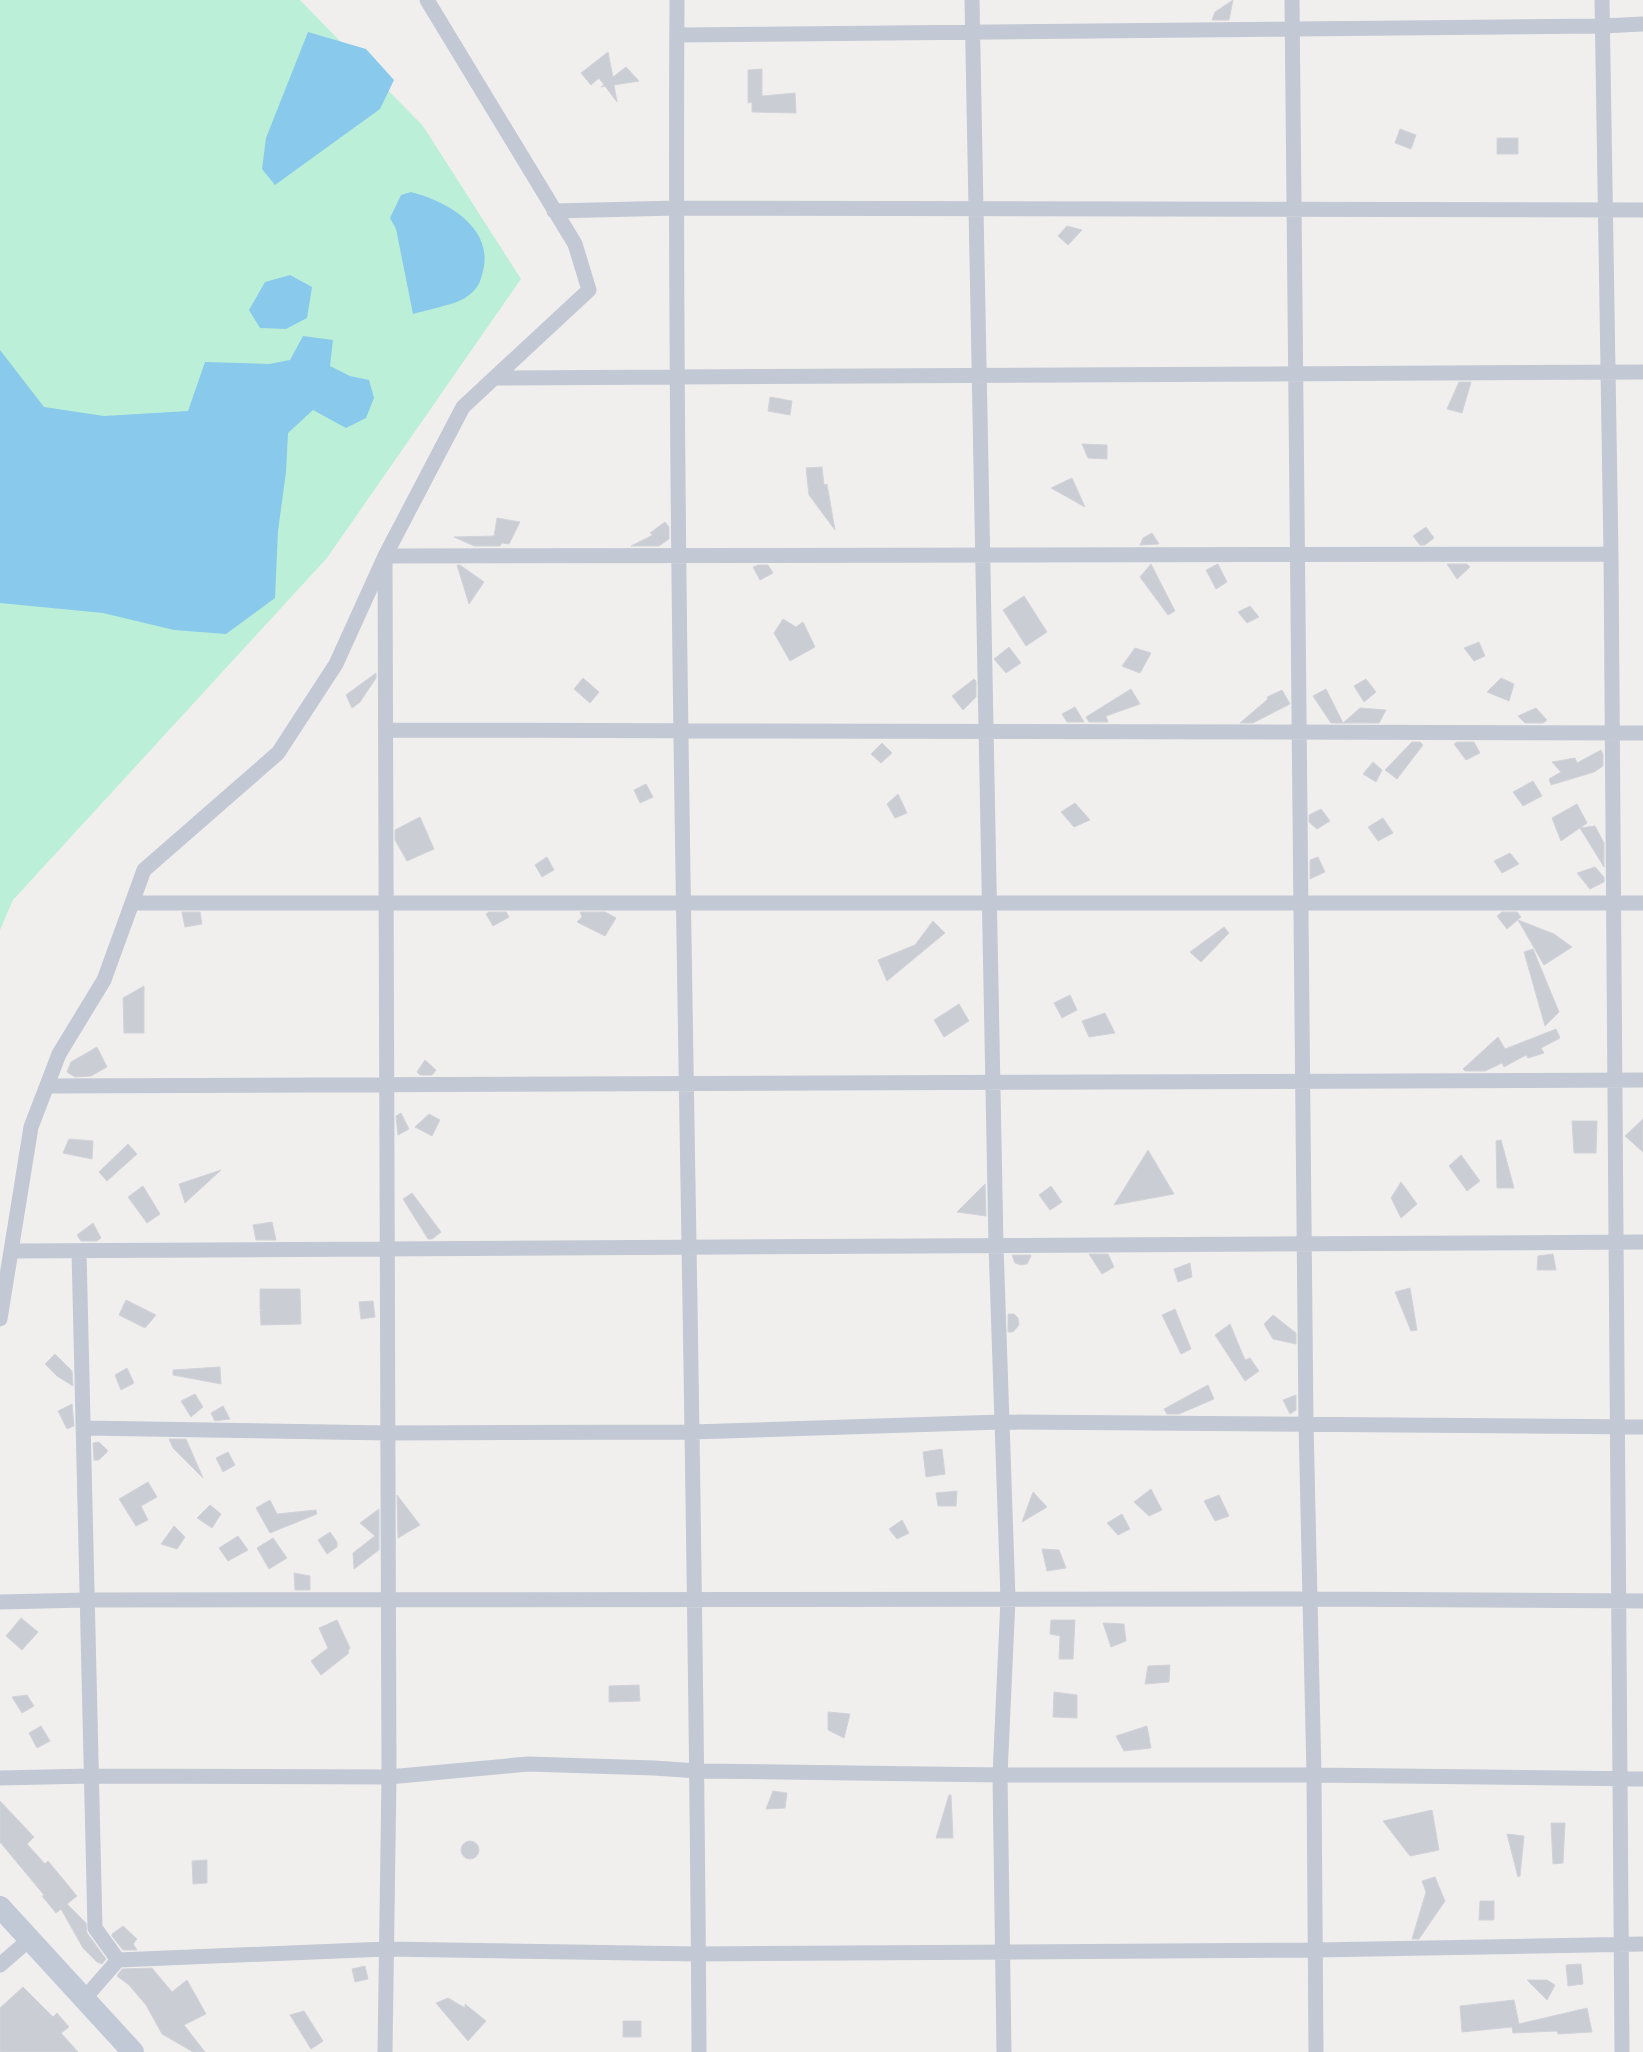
<svg xmlns="http://www.w3.org/2000/svg" width="1643" height="2052" viewBox="0 0 1643 2052" font-family="'Noto Sans',sans-serif">
	<style>
		.green { fill: #bcefd7 }
		.water { fill: #89c9ec }
		.building { fill: #cacdd4; stroke: #d2d3da }
		.lines { fill: none; stroke-linecap: round; stroke-linejoin: round }
		.street { stroke: #c2c8d4; stroke-width: 15 }
		.secondary { stroke: #c1c9d7; stroke-width: 22 }
	</style>
	<rect width="100%" height="100%" fill="#f1efee"/>
	<path class="green" d="M0,0H300L423,126L521,279L327,558L13,900L0,930Z"/>
	<path class="water" d="M308,32L366,49L394,80L380,109L275,185L262,169L266,138Z
		M411,192C446,201 494,227 483,271C480,284 477,290 465,298C454,305 426,310 413,314L396,229L390,218L401,195Z
		M290,275L312,287L307,318L286,329L260,328L249,310L265,282Z
		M303,336L333,340L330,366L350,376L369,380L374,398L366,418L346,428L313,410L288,433L286,472L278,531L275,598L226,634L174,630L103,613L0,603V350L44,407L104,416L188,411L205,362L269,364L290,360Z"/>
	<path class="building" d="M1233,0L1229,20H1212L1215,12Z
		M608,52L613,77L626,67L639,81L614,85L617,102L605,86L601,87L604,85L599,78L591,85L581,73Z
		M762,69V96L795,93L796,113L752,112V102L748,103V70Z
		M1400,129L1416,135L1411,149L1395,143Z
		M1497,138H1518V154H1497Z
		M1067,226L1082,230L1068,245L1058,236Z
		M1459,382H1471L1462,413L1447,409Z
		M770,397L792,401L790,415L768,411Z
		M1082,444L1107,445V459L1088,458Z
		M822,467L824,485L827,484L835,530L809,495L806,468Z
		M1072,478L1085,507L1051,488Z
		M497,518L520,522L509,544L502,543L500,546H474L454,537L494,536Z
		M665,522L669,527V539L659,546H631L653,535L650,533Z
		M1426,527L1434,538L1425,545H1420L1413,536Z
		M1152,533L1159,544L1140,545L1143,538Z
		M1151,564L1175,611L1168,615L1140,577Z
		M1218,564L1227,582L1216,589L1206,570Z
		M1447,564H1467L1470,567L1457,579Z
		M457,565H460L484,582L469,604Z
		M758,565H768L773,573L760,580L753,567Z
		M1024,596L1047,632L1026,646L1003,610Z
		M1250,606L1259,617L1247,623L1238,612Z
		M783,619L796,627L803,622L815,647L790,661L774,633Z
		M1479,642L1485,656L1474,661L1464,648Z
		M1009,647L1021,663L1006,673L994,659Z
		M1135,648L1151,653L1140,673L1122,666Z
		M376,673V678L360,702L352,708L346,695Z
		M583,678L599,692L590,703L574,689Z
		M1501,678L1514,684L1509,701L1487,692Z
		M974,679L976,681V697L963,710L952,696Z
		M1366,679L1376,692L1364,702L1354,686Z
		M1131,689L1140,704L1106,716L1108,722H1089L1086,717Z
		M1326,689L1343,723L1360,708L1386,710L1379,723H1331L1313,696Z
		M1282,690L1290,704L1253,723H1240L1268,699L1267,697Z
		M1075,707L1084,722H1067L1062,714Z
		M1536,708L1547,720L1543,723H1525L1518,716Z
		M1412,742H1420L1423,745L1397,779L1385,770Z
		M1457,742H1474L1480,753L1466,760L1454,744Z
		M882,743L892,753L881,763L871,754Z
		M1601,750L1603,754V766L1594,772L1551,785L1549,779L1561,772L1552,762L1575,758L1577,763Z
		M1373,762L1382,770L1376,782L1363,774Z
		M1533,781L1542,796L1523,806L1513,792Z
		M646,784L653,797L640,803L634,790Z
		M898,794L907,813L895,818L887,804Z
		M1075,803L1090,820L1074,827L1061,812Z
		M1577,804L1587,823L1561,841L1552,818Z
		M1321,809L1330,821L1317,829L1309,822V815Z
		M420,817L434,849L407,861L395,840V830Z
		M1383,818L1393,833L1378,841L1368,827Z
		M1595,826L1604,843V867L1580,828Z
		M1510,853L1519,864L1502,873L1494,861Z
		M547,857L554,870L542,877L535,865Z
		M1318,857L1325,872L1310,879V860Z
		M1595,867L1604,877V882L1590,889L1577,873Z
		M182,912H200L202,924L185,927Z
		M489,912H506L509,917L493,926L486,914Z
		M580,912H605L616,918L605,936L577,922L582,917Z
		M1502,912H1517L1521,917L1507,929L1497,916Z
		M1518,920L1554,934L1572,947L1544,965Z
		M933,921L945,933L887,981L878,960L915,945Z
		M1224,927L1229,933L1201,962L1190,952Z
		M1533,949L1559,1012L1545,1026L1524,952Z
		M144,986V1033H124L123,998Z
		M1070,995L1077,1010L1062,1018L1054,1003Z
		M959,1004L969,1021L944,1037L934,1020Z
		M1105,1013L1115,1033L1089,1037L1082,1021Z
		M1556,1029L1560,1038L1541,1048L1544,1053L1528,1058L1526,1055L1504,1067L1502,1063L1485,1071H1465L1463,1069L1498,1037L1505,1049Z
		M97,1047L107,1067L91,1076L75,1077L67,1072L71,1062Z
		M425,1060L436,1070L432,1075H420L417,1072Z
		M401,1113L409,1129L398,1135L396,1116Z
		M429,1114L440,1120L432,1136L415,1127Z
		M1643,1119V1152L1625,1136Z
		M1572,1121H1597L1596,1153H1574Z
		M69,1139L93,1141L92,1159L63,1153Z
		M1501,1140L1514,1188H1497L1496,1141Z
		M128,1144L137,1154L107,1181L99,1172Z
		M1148,1150L1174,1194L1114,1205Z
		M1461,1155L1480,1181L1467,1191L1449,1166Z
		M221,1170L185,1203L179,1184Z
		M1401,1182L1417,1204L1401,1218L1391,1198Z
		M985,1184L986,1216L957,1212Z
		M143,1186L160,1214L147,1223L128,1197Z
		M1051,1186L1062,1202L1050,1210L1039,1195Z
		M412,1193L441,1232L432,1239H428L403,1199Z
		M272,1222L276,1240H256L253,1225Z
		M93,1223L101,1238L97,1241H81L77,1235Z
		M1089,1254H1108L1114,1267L1102,1274Z
		M1553,1254L1556,1270H1537L1538,1256Z
		M1012,1255H1031V1256L1027,1264L1021,1265L1015,1263Z
		M1190,1263L1192,1277L1178,1282L1174,1269Z
		M1410,1288L1417,1330L1411,1331L1395,1292Z
		M260,1289H300L301,1324L261,1325L260,1311L263,1310H260Z
		M126,1300L156,1315L145,1328L119,1315Z
		M373,1301L375,1317L361,1319L359,1302Z
		M1175,1309L1191,1349L1181,1354L1162,1315Z
		M1008,1314H1014L1018,1318L1019,1325L1013,1332H1008Z
		M1273,1315L1296,1333V1344L1273,1339L1264,1324Z
		M1230,1324L1245,1360L1250,1358L1259,1371L1245,1381L1215,1335Z
		M55,1354L72,1371L73,1386L57,1376L45,1364Z
		M220,1367L221,1384L173,1375V1370Z
		M127,1368L134,1383L121,1390L115,1375Z
		M1208,1385L1214,1399L1179,1414H1167L1164,1409Z
		M195,1394L203,1407L191,1417L181,1401Z
		M1296,1395V1410L1290,1414L1283,1400Z
		M72,1404L74,1426L67,1429L58,1411Z
		M223,1406L230,1419L215,1421L211,1413Z
		M169,1439H186L203,1478L173,1448Z
		M99,1442L108,1451L99,1460H94L93,1443Z
		M942,1449L945,1474L926,1477L923,1452Z
		M228,1452L235,1465L223,1472L216,1458Z
		M148,1482L157,1497L141,1506L148,1520L136,1526L119,1499Z
		M1151,1489L1162,1510L1149,1516L1134,1502Z
		M957,1491L956,1506H938L936,1493Z
		M1033,1492L1047,1507L1022,1522Z
		M397,1495L420,1525L398,1538Z
		M1219,1495L1229,1516L1215,1521L1204,1501Z
		M270,1500L277,1514L316,1510L317,1514L270,1533L256,1508Z
		M210,1505L221,1514L212,1528L197,1518Z
		M379,1509V1550L354,1569L353,1553L375,1536L360,1523Z
		M1122,1514L1130,1529L1118,1535L1107,1523Z
		M902,1520L909,1533L897,1539L889,1529Z
		M174,1526L185,1537L177,1549L161,1544Z
		M330,1532L337,1542V1547L327,1554L318,1540Z
		M238,1536L248,1550L228,1561L219,1548Z
		M273,1538L287,1558L269,1569L257,1548Z
		M1042,1549L1059,1550L1066,1568L1047,1571Z
		M294,1573L310,1576V1590H295Z
		M21,1618L38,1632L22,1650L6,1636Z
		M337,1620L350,1648L348,1651L349,1653L321,1675L311,1661L328,1648L319,1628Z
		M1051,1620H1075L1073,1659H1059L1060,1636L1050,1634Z
		M1103,1623L1124,1624L1126,1641L1111,1647Z
		M1170,1665L1169,1682L1145,1684L1148,1666Z
		M639,1685L640,1701L609,1702V1686Z
		M1054,1692L1077,1695V1718L1053,1717Z
		M27,1695L34,1706L22,1713L12,1697Z
		M828,1712L850,1714L844,1738L828,1730Z
		M41,1726L50,1741L37,1748L29,1733Z
		M1147,1726L1151,1748L1124,1751L1116,1736Z
		M773,1791L787,1793L785,1808L766,1809Z
		M949,1795H951L953,1838H936Z
		M0,1801L34,1837L27,1844L45,1864L48,1861L77,1896L67,1904L86,1923L87,1933L106,1959L102,1964L97,1962L83,1948L61,1909L56,1913L42,1896L44,1895L0,1842Z
		M1432,1810L1439,1850L1410,1856L1383,1821Z
		M1551,1823H1565L1563,1863L1553,1864Z
		M1507,1834L1524,1836L1520,1876L1518,1877Z
		M461 1850a9 9 0 1 1 18 0a9 9 0 1 1-18 0Z
		M207,1860V1883L193,1884L192,1861Z
		M1435,1877L1445,1901L1419,1939H1412L1426,1892L1422,1881Z
		M1480,1901H1494V1920H1479Z
		M123,1926L137,1939L133,1944L137,1950H123L112,1936V1934Z
		M1581,1964L1583,1984L1568,1986L1566,1965Z
		M365,1966L368,1979L355,1982L352,1969Z
		M152,1968L172,1992L187,1980L206,2014L184,2025L205,2052H193L162,2034L146,2005L129,1985L117,1976L122,1969Z
		M1527,1980H1547L1555,1985L1547,2000Z
		M23,1987L53,2017L57,2013L69,2027L61,2033L78,2052H0V2008Z
		M448,1998L465,2008V2004L486,2021L468,2041L436,2003Z
		M1514,2000L1519,2024L1587,2008L1592,2032L1558,2034L1557,2031L1513,2033L1512,2027L1462,2032L1460,2006Z
		M304,2011L323,2041L311,2049L290,2015Z
		M623,2021H641V2037H623Z"/>
	<g class="lines">
		<path class="street" d="M677,0C673,684 696,1368 699,2052
			M972,0L996,1245L1008,1599L1000,1775L1004,2052
			M1292,0L1306,1423L1314,1775L1316,2052
			M1602,0L1611,554L1622,2052
			M677,35L1603,26L1643,24
			M554,211L677,208L1643,210
			M494,378L1643,372
			M386,730L1643,733
			M132,903H1643
			M47,1086L1643,1080
			M11,1251L1643,1242
			M79,1251L95,1928L118,1960
			M0,1319L31,1127L59,1054L104,980L144,870L278,753L336,664L385,556L463,407L589,290L575,244L427,0
			M83,1428L387,1433L692,1432L1001,1422L1643,1427
			M0,1602L87,1600L1310,1599L1643,1601
			M0,1778L91,1776L389,1777L528,1764L654,1768L698,1771L1000,1775H1314L1643,1779
			M0,1965L30,1939
			M84,1999L118,1960L386,1949L698,1954L1316,1950L1643,1944
			M385,2052L389,1777L385,556L1611,554"/>
		<path class="secondary" d="M0,1907L133,2052"/>
	</g>
</svg>
